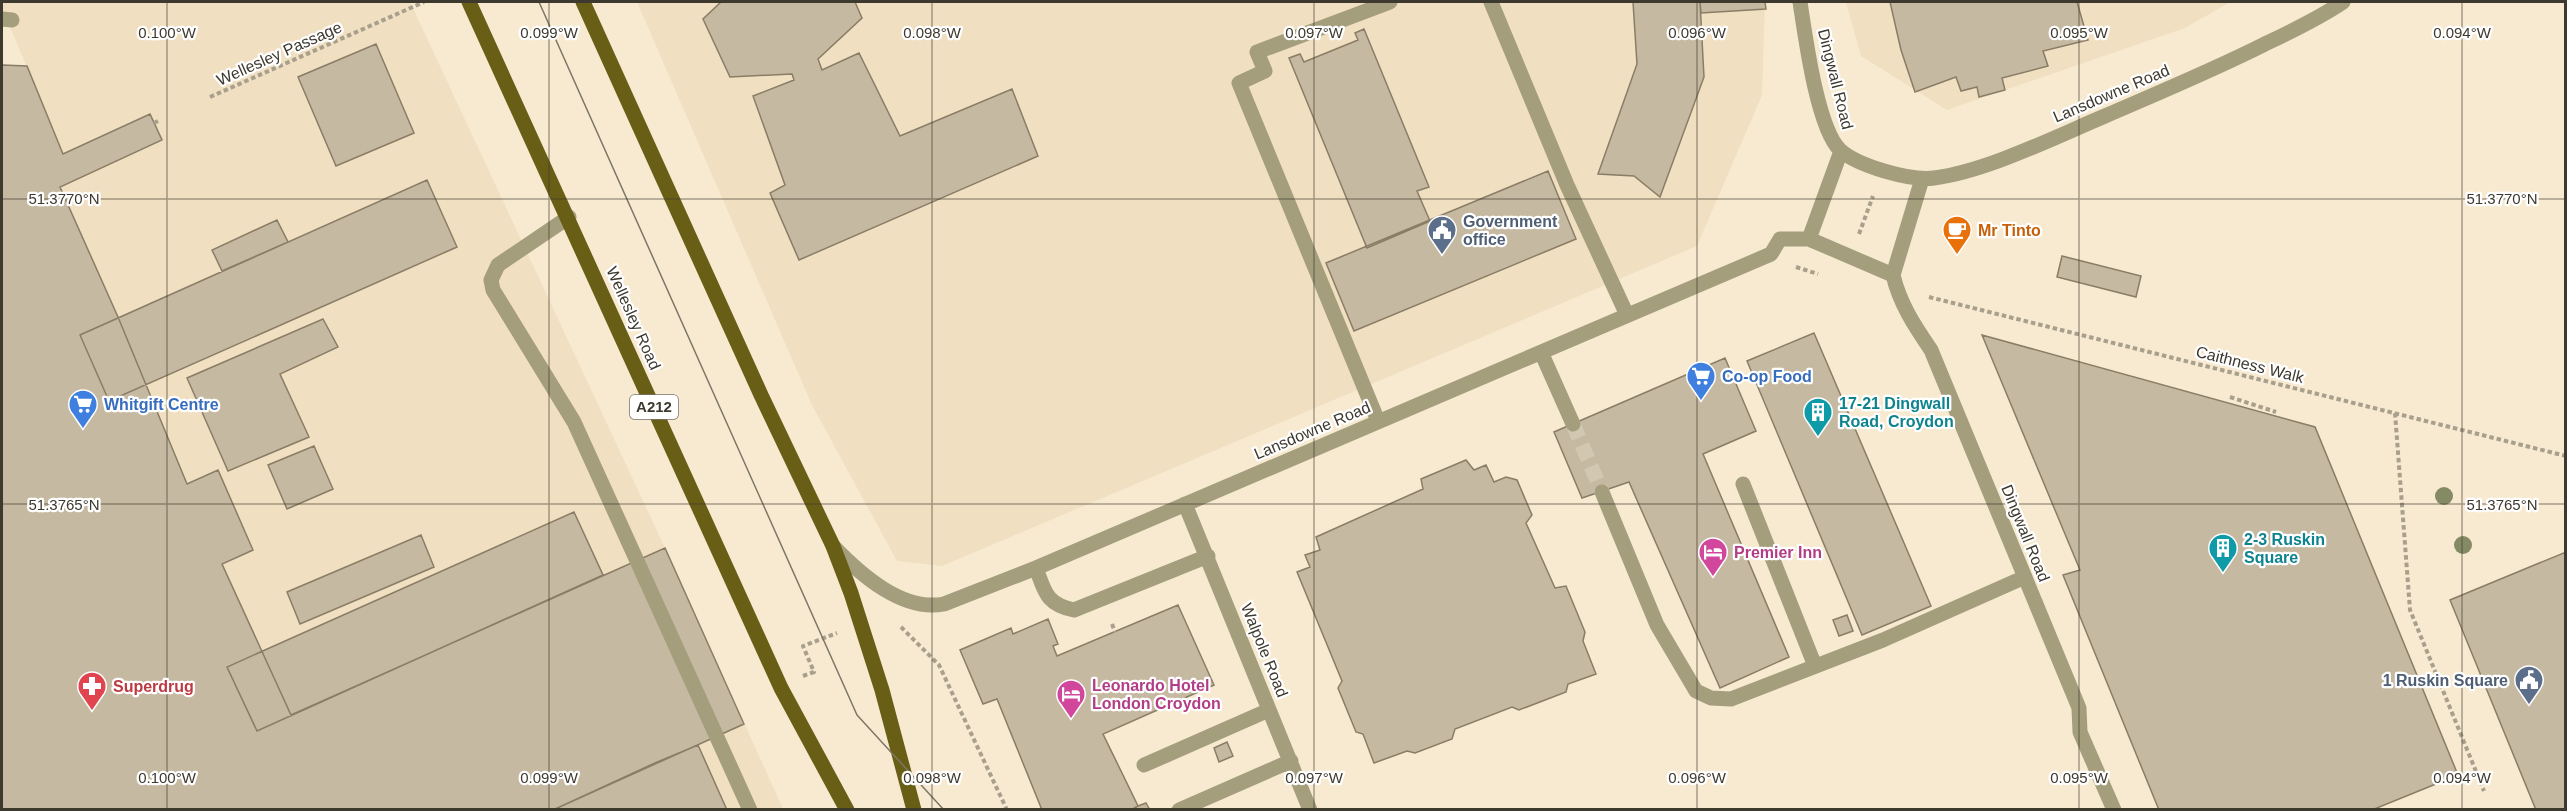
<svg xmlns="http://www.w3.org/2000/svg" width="2567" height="811" viewBox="0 0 2567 811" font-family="Helvetica,sans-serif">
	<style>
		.built { fill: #f0dfc0 }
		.building { fill: #c6b9a1; stroke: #897d66; stroke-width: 1.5 }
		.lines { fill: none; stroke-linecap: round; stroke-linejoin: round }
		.minor-tunnel { stroke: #d2c7b1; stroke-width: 15; stroke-dasharray: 15 8; stroke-linecap: butt }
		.path { stroke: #a89f8c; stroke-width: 4; stroke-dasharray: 4.5 3; stroke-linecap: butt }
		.minor { stroke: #a49e7d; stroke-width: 15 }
		.major { stroke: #695e16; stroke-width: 15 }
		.tram { stroke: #7d7666; stroke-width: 1.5 }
		.tree { fill: #848b64 }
		.ticks { fill: none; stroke: #3e392f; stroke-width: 1.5; stroke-opacity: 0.45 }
		.labels { text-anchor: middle; stroke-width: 4.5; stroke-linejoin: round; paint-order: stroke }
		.shield { fill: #fff; stroke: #78746d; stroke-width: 1.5 }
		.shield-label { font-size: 15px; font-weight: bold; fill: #3e392f }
		.street-label { font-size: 16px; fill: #3e392f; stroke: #fff }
		.service-label { font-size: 16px; font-weight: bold; fill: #4e5e75; stroke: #fff; text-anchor: start }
		.food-label { font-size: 16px; font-weight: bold; fill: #c56008; stroke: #fff; text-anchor: start }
		.shop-label { font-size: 16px; font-weight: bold; fill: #366cbe; stroke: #fff; text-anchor: start }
		.culture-label { font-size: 16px; font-weight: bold; fill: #0d838f; stroke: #fff; text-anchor: start }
		.hotel-label { font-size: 16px; font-weight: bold; fill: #b23c85; stroke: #fff; text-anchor: start }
		.health-label { font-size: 16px; font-weight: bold; fill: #be3a42; stroke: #fff; text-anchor: start }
		.ticks-label { font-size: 15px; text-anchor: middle; fill: #3e392f; stroke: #fff; stroke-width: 4.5; stroke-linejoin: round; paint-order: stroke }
	</style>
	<rect width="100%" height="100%" fill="#f7ead1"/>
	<path class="built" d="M2,2H410L665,548L783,809L2,810V65H26L2,8Z
		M637,2H1765L1762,95L1697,246L942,566L897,561L812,405Z
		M1846,2H2230L2185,28L1947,110L1861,56Z"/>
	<path class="building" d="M721,2H855L862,18L818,59L822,70L859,53L900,136L1012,89L1038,156L799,260L770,193L785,185L753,96L794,80L792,74L730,77L703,19Z
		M1633,2H1700L1704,77L1660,197L1634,176L1598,174L1637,64Z
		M1700,2H1765L1766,9L1701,13Z
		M1890,2H2077L2088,40L2043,51L2048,66L2002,78L2005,90L1979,97L1977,87L1961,91L1956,77L1915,92L1901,50Z
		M1364,29L1429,187L1417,191L1430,221L1367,248L1289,58L1300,54L1304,62L1358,40L1355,33Z
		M376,44L414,133L336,166L298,77Z
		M2,65L27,66L63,154L150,114L162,140L60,187L118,317L187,484L218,470L253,550L222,564L291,715L665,548L744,724L553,810H2Z
		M1548,171L1576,239L1354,331L1326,263Z
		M427,180L457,247L109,401L80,335Z
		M277,220L288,242L222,271L212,250Z
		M2062,256L2141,276L2136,297L2057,277Z
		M323,319L338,347L280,374L309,437L228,471L187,378Z
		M1814,333L1931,606L1862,635L1747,361Z
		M1982,335L2315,427L2458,775L2372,810H2159L2063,575L2080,570Z
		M1725,358L1756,431L1703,454L1789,657L1720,688L1629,482L1582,498L1554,432Z
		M314,446L333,489L287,509L268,465Z
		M1466,460L1474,470L1486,465L1494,482L1506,477L1517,480L1532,515L1526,523L1555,588L1566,586L1585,632L1583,641L1596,674L1568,684L1566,692L1519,710L1512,707L1455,729L1452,739L1415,753L1407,751L1374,763L1363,734L1356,732L1338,688L1342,681L1297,572L1310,567L1305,555L1320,550L1316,537L1423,489L1421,479Z
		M574,512L603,575L257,731L227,667Z
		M421,535L434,567L300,624L287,592Z
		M2566,552V810H2536L2450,600Z
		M1178,605L1214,685L1103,734L1138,806L1131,810H1042L997,699L983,704L960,650L1011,628L1013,634L1048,619L1058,644L1053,646L1057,656Z
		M1847,615L1853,631L1839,636L1833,620Z
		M1227,742L1233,756L1219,762L1214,748Z
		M698,745L727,810H553L655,763Z
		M1146,803L1150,810H1131L1138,806Z"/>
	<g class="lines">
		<path class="minor-tunnel" d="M1573,424L1602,492"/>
		<path class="path" d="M210,97L424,2
			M154,123L158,121
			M1859,234L1873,196
			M1796,267L1818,274
			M1929,297L2566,456
			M2230,397L2276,412
			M2395,413L2410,610L2484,791
			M1112,624L1115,632
			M901,627L939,665L1007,810
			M803,676L814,672L803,646L837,633"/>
		<path class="minor" d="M1491,2L1567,185L1627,315
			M1800,2C1805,34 1817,128 1840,150C1858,166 1910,181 1934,178C1987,171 2055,137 2105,116C2158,93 2211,71 2263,45C2290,32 2318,19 2343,2
			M2,19L12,20
			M1922,179L1893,275C1900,304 1914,325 1931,350L2079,708L2080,732L2114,810
			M569,217L498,265L491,280L493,290L574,422L750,810
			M1809,239L1841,151
			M1541,352L1573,424
			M1378,421L1239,83L1265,71L1257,52L1390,2
			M1743,484L1815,666
			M1602,492L1657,625L1696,691L1711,698L1731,699L1883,640L2025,577
			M1185,504L1310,810
			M833,546C860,574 902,612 944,604L1036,568L1771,254L1780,239H1809L1893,275
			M1036,568C1045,592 1046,604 1074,610L1208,556
			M1144,765L1269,710
			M1179,810L1291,761"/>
		<path class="major" d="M469,2L781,688L847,810
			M583,2L761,395L833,546L851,593L882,690L914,810"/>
		<path class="tram" d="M539,2L857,715L944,810"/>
	</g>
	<g class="tree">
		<circle cx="2444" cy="496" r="9"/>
		<circle cx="2463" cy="545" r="9"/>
	</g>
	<path class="ticks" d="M167,2V810M549,2V810M932,2V810M1314,2V810M1697,2V810M2079,2V810M2462,2V810M2,199H2566M2,504H2566"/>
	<defs>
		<g id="civic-pin" transform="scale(1.5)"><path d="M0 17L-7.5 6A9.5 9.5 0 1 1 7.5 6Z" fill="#5c6f8a" stroke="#fff"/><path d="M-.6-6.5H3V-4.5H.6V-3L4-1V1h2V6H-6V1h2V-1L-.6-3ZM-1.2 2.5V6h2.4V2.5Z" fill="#fff"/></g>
		<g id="cafe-pin" transform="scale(1.5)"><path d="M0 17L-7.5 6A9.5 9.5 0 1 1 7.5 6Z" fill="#e8710a" stroke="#fff"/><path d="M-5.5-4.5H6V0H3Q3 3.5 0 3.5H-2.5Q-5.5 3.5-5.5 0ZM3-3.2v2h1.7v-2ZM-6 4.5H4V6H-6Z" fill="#fff"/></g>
		<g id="supermarket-pin" transform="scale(1.5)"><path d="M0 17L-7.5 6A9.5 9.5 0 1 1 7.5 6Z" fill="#3f7fe0" stroke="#fff"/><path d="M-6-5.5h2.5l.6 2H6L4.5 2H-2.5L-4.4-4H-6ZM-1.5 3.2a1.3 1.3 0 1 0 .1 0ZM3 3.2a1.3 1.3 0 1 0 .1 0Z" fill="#fff"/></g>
		<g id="building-pin" transform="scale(1.5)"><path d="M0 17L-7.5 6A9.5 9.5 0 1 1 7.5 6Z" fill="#0f9aa8" stroke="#fff"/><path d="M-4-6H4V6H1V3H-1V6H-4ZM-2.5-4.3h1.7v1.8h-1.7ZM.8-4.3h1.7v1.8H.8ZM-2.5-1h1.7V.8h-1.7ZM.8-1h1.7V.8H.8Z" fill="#fff"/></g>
		<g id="hotel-pin" transform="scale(1.5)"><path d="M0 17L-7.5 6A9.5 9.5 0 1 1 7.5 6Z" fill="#d1479c" stroke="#fff"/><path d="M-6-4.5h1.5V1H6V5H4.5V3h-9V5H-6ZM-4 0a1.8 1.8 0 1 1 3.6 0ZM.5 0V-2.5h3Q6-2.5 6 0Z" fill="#fff"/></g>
		<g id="pharmacy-pin" transform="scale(1.5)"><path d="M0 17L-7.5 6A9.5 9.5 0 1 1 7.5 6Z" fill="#e0444e" stroke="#fff"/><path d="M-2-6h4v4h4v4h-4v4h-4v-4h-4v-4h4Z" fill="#fff"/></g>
	</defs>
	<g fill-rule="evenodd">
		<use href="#civic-pin" x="1442" y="230"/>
		<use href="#cafe-pin" x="1957" y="230"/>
		<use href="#supermarket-pin" x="1701" y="376"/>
		<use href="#supermarket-pin" x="83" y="404"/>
		<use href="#building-pin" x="1818" y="412"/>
		<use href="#building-pin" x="2223" y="548"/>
		<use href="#hotel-pin" x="1713" y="552"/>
		<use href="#civic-pin" x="2529" y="680"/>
		<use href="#pharmacy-pin" x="92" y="686"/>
		<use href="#hotel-pin" x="1071" y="694"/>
	</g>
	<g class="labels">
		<rect class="shield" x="630" y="395" width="48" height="24" rx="4.5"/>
		<g class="shield-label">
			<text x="654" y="412">A212</text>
		</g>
		<g class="street-label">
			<text transform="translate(279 53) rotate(-24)" y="6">Wellesley Passage</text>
			<text transform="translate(1836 79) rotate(76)" y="6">Dingwall Road</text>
			<text transform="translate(2111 93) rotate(-23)" y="6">Lansdowne Road</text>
			<text transform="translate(634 318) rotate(66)" y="6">Wellesley Road</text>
			<text transform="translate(2250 364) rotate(14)" y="6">Caithness Walk</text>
			<text transform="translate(1312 430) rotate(-23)" y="6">Lansdowne Road</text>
			<text transform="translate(2026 533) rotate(68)" y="6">Dingwall Road</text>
			<text transform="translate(1265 650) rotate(68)" y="6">Walpole Road</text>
		</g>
		<g class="service-label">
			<text x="1463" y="227">Government<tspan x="1463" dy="18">office</tspan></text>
			<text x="2508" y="686" text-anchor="end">1 Ruskin Square</text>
		</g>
		<g class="food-label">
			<text x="1978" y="236">Mr Tinto</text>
		</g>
		<g class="shop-label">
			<text x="1722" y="382">Co-op Food</text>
			<text x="104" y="410">Whitgift Centre</text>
		</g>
		<g class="culture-label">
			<text x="1839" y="409">17-21 Dingwall<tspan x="1839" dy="18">Road, Croydon</tspan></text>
			<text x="2244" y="545">2-3 Ruskin<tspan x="2244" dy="18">Square</tspan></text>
		</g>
		<g class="hotel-label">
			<text x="1734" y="558">Premier Inn</text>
			<text x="1092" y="691">Leonardo Hotel<tspan x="1092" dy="18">London Croydon</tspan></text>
		</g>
		<g class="health-label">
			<text x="113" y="692">Superdrug</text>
		</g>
	</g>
	<g class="ticks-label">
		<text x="167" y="38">0.100°W</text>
		<text x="549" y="38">0.099°W</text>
		<text x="932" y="38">0.098°W</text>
		<text x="1314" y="38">0.097°W</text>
		<text x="1697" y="38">0.096°W</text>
		<text x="2079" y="38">0.095°W</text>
		<text x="2462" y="38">0.094°W</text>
		<text x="64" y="204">51.3770°N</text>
		<text x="2502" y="204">51.3770°N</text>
		<text x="64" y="510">51.3765°N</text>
		<text x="2502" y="510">51.3765°N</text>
		<text x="167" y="783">0.100°W</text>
		<text x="549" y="783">0.099°W</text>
		<text x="932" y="783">0.098°W</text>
		<text x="1314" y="783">0.097°W</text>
		<text x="1697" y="783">0.096°W</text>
		<text x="2079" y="783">0.095°W</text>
		<text x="2462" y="783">0.094°W</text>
	</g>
	<rect width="2567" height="811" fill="none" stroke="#3e392f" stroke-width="6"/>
</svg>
